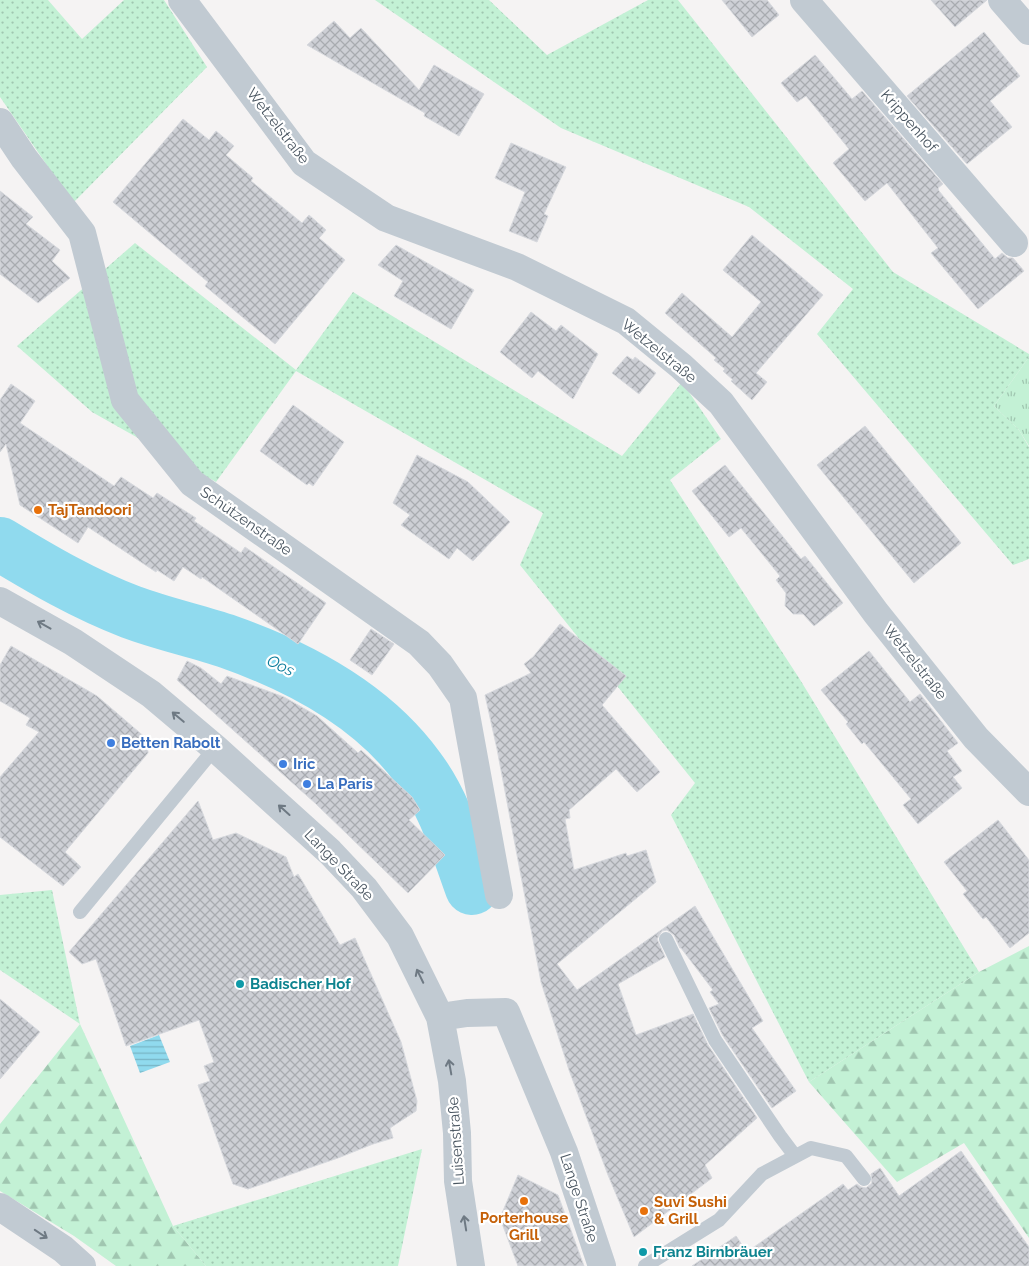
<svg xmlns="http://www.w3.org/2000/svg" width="1029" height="1266" viewBox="0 0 1029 1266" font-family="Raleway,sans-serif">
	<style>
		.forest { fill: url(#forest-firs) }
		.park { fill: url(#park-tufts) }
		.garden { fill: url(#garden-dots) }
		.water { fill: url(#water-rules) }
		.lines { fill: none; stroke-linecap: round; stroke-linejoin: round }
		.river { stroke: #90daee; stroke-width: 54 }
		.building { fill: url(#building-cross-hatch); stroke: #d7d9de }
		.lane { stroke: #c1cad2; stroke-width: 14 }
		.street { stroke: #c1cad2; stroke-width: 28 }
		.oneway { stroke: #6e7983 }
		.food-dot { fill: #e8710a; stroke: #fff; stroke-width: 2 }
		.shop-dot { fill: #3f7fe0; stroke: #fff; stroke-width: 2 }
		.culture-dot { fill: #0f9aa8; stroke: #fff; stroke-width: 2 }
		.labels { text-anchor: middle; stroke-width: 4.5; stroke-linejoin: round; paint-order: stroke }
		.street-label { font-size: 15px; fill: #4a5661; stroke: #fff }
		.food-label { font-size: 15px; font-weight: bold; fill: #c56008; stroke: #fff; text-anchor: start }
		.shop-label { font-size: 15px; font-weight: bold; fill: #366cbe; stroke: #fff; text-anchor: start }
		.culture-label { font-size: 15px; font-weight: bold; fill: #0d838f; stroke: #fff; text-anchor: start }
		.water-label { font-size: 16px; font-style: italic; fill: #0c7c9b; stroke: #fff }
	</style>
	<defs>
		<pattern id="forest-firs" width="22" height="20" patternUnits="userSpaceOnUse" patternTransform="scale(1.25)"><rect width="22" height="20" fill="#c3f1d5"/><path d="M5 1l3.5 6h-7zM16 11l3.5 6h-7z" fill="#a0c6b0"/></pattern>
		<pattern id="park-tufts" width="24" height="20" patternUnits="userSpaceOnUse" patternTransform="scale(1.25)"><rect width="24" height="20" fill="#c3f1d5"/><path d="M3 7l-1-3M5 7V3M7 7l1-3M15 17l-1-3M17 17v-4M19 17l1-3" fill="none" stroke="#a0c6b0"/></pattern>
		<pattern id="garden-dots" width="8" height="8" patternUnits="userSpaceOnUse" patternTransform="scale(1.25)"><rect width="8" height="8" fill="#c3f1d5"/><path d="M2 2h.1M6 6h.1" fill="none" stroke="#a0c6b0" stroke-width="1.8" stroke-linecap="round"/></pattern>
		<pattern id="water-rules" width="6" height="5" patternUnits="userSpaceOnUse" patternTransform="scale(1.25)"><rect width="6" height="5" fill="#90daee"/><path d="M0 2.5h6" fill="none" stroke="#78b4c4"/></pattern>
		<pattern id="building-cross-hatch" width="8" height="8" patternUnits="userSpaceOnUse" patternTransform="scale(1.25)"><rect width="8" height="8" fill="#cdcfd5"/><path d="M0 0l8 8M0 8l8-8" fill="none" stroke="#a8abb0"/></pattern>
	</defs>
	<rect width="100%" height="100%" fill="#f5f3f3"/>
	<path class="forest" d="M1029,946V1238L964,1143L897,1182L809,1082L979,972Z
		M80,1024L173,1226L206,1266H116L74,1236L0,1191V1124Z"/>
	<path class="park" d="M1029,357V446L1019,430L994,406Z"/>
	<path class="garden" d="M0,0H48L82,39L124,0H164L207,67L73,203L0,97Z
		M375,0H489L547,55L648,0H678L893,272L1029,354V357L994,406L1019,430L1029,447V559L1013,565L817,334L853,289L749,207L561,128Z
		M135,243L296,370L353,292L622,456L682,382L721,439L670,480L799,678L979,972L809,1082L671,815L695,783L520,565L543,513L296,371L216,482L92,412L17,346Z
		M52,890L80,1024L0,970V895Z
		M422,1149L398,1266H206L173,1226Z"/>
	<path class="water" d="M159,1035L170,1062L140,1073L130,1046Z"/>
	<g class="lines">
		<path class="river" d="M0,544C43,570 84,594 131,612C163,624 197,631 229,642C300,667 373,706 418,768C445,804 457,847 472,888"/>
	</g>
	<path class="building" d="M722,0H767L779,15L752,37Z
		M931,0H987L955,27Z
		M334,21L350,38L361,28L419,90L434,65L484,94L459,136L424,116L425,113L307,45Z
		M984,32L1020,76L990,101L1012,127L967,164L907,96Z
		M815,55L852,99L862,91L943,184L938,188L939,191L995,259L1002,253L1008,258H1013L1024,271L978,309L931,253L938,248L887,183L865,201L833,163L849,149L806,96L797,102L781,83Z
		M183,119L209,140L216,131L234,146L226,155L253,178L251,181L302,223L309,215L326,230L319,238L345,260L275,344L205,286L208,282L113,202Z
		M511,143L566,167L544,214L548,216L537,242L509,231L525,192L495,178Z
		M0,191L33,217L26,224L60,250L52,261L70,278L38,303L0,274Z
		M752,235L823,295L756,373L767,382L752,400L731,381L733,380L723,371L725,369L714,360L716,358L665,313L682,293L732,337L761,302L723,270Z
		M396,245L474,290L451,329L394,296L403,281L378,265Z
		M531,312L556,331L561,325L598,354L573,399L538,371L532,378L500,352Z
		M627,356L633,360L635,357L656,373L639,394L612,373Z
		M11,384L35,401L20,423L114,486L121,477L153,498L157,493L196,518L194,521L241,553L245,547L326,603L298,644L202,577L201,579L183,567L174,581L157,570L156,572L88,527L78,543L20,505L6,444L0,452V400Z
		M293,405L344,442L313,486L309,483L307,485L260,451Z
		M865,426L961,543L914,583L817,465Z
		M417,455L468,482L510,522L473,561L457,548L449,559L401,525L410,515L393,503Z
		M725,465L801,559L805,556L843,603L814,626L803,614H793L785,606L786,593L776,580L780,576L741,528L729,537L692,491Z
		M560,624L626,676L602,705L660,772L637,792L616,769L569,810L570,818L565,819L574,870L626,853L627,856L646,850L656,882L557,964L577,990L695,906L763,1021L752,1028L796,1091L772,1108L723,1036L709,1008L719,1004L710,992L713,990L681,948H680L674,935L667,930L662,931L657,939L665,957L618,984L636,1035L693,1014L708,1045L757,1118L705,1165L712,1178L634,1237L608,1175L569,1070L541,982L497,749L485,695L531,673L524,664L533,657Z
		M371,629L394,644L372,675L350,660Z
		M11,646L97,696L147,739L148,753L65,852L81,867L63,886L0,837V777L39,732L26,725L30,718L0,701V665Z
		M869,651L910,702L920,694L958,743L947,751L962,771L953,777L962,788L918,824L903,805L911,799L864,742L862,744L846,724L848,722L821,690Z
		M187,661L201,668L221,684L227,676L284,697L317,716L358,753L361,750L412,797L420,810L409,820L445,855L408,893L315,803L177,680Z
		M198,801L213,840L236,833L286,857L294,877L298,874L340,945L355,938L401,1042L417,1101L416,1111L390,1128L393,1138L373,1144L338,1158L248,1189L233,1184L198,1085L210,1081L204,1066L214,1062L199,1020L126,1046L96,959L82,964L69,952Z
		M998,820L1029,860V933L1010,948L986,917L983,919L963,894L967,891L944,862Z
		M0,999L40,1032L0,1079Z
		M961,1151L1029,1247V1266H692L736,1236L747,1252L843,1184L848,1190L857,1184L861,1187L866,1188L872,1183L871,1174L880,1168L899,1196Z
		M518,1175L558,1195L584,1266H518L500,1218Z"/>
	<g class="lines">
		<path class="lane" d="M80,912L215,748
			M666,939L715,1040L780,1136L795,1156
			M645,1266L719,1220L762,1174L811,1148L846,1156L864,1179"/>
		<path class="street" d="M182,0L304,163L386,218L517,267L626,321L681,366L721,403L876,613L976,738L1029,792
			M804,0L1014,243
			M1002,0L1029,31
			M0,122L24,158L82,233L125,400L192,483L419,643L440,665L463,698L499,895
			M0,601L73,642L151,694L215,748L330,852L364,888L400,936L440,1017L452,1081L457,1133L458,1181L471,1266
			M440,1017L467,1013L506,1012L564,1152L602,1266
			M0,1207L63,1249L82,1266"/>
	</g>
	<defs><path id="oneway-shaft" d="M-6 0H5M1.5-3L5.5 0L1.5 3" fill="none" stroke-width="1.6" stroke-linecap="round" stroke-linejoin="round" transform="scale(1.25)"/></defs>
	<g class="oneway">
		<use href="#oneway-shaft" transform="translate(44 625) rotate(-151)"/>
		<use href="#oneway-shaft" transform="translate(178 717) rotate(-140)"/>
		<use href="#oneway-shaft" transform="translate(284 810) rotate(-138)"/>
		<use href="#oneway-shaft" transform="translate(420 976) rotate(-116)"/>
		<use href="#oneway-shaft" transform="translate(450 1067) rotate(-100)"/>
		<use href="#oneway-shaft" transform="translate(465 1223) rotate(-99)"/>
		<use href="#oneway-shaft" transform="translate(41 1234) rotate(34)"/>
	</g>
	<g class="food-dot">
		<circle cx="38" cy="510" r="5"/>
		<circle cx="524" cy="1201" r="5"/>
		<circle cx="644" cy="1211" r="5"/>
	</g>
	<g class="shop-dot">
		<circle cx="111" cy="743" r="5"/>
		<circle cx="283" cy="764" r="5"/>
		<circle cx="307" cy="784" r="5"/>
	</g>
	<g class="culture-dot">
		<circle cx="240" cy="984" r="5"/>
		<circle cx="643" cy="1252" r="5"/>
	</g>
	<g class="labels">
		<g class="street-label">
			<text transform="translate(909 121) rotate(49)" y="5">Krippenhof</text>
			<text transform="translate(278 126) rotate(52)" y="5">Wetzelstraße</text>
			<text transform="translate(659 351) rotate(39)" y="5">Wetzelstraße</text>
			<text transform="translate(246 521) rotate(35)" y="5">Schützenstraße</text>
			<text transform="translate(915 662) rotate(51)" y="5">Wetzelstraße</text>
			<text transform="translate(339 865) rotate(46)" y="5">Lange Straße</text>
			<text transform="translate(456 1141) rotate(-94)" y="5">Luisenstraße</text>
			<text transform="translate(579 1198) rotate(72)" y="5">Lange Straße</text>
		</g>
		<g class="food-label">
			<text x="48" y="515">TajTandoori</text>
			<text x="654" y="1207">Suvi Sushi<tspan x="654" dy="17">&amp; Grill</tspan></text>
			<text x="524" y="1223" text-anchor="middle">Porterhouse<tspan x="524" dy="17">Grill</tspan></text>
		</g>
		<g class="shop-label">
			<text x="121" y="748">Betten Rabolt</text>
			<text x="293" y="769">Iric</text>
			<text x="317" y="789">La Paris</text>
		</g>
		<g class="culture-label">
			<text x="250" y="989">Badischer Hof</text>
			<text x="653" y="1257">Franz Birnbräuer</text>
		</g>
		<g class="water-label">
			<text transform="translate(281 665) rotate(26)" y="6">Oos</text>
		</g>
	</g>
</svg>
